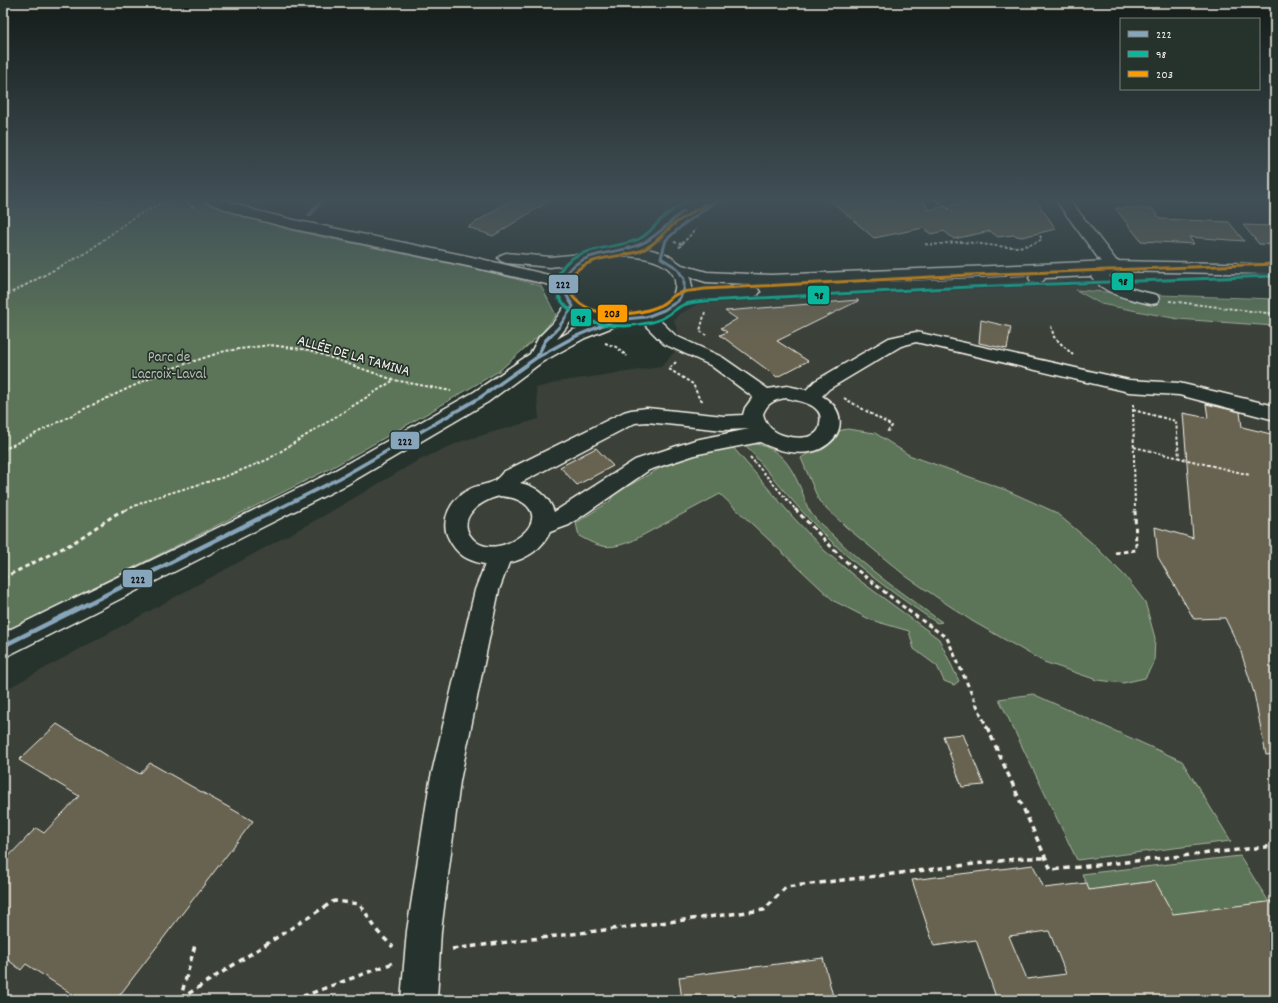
<svg xmlns="http://www.w3.org/2000/svg" width="1278" height="1003" viewBox="0 0 1278 1003" font-family="Dekko,sans-serif">
	<style>
		.built { fill: #3a4138 }
		.green { fill: #5c7458; stroke: #a8b2a0 }
		.lines { fill: none; stroke-linecap: round; stroke-linejoin: round }
		.stream { fill: #919fa2; fill-rule: evenodd }
		.building { fill: #686351; stroke: #f4f1e8; fill-rule: evenodd }
		.minor-casing { stroke: #f4f1e8; stroke-width: 3 }
		.major-casing { stroke: #f4f1e8; stroke-width: 3 }
		.path-far2 { stroke: #f4f1e8; stroke-width: 2; stroke-dasharray: 3 2; stroke-linecap: butt }
		.path-far1 { stroke: #f4f1e8; stroke-width: 3; stroke-dasharray: 4.5 3.5; stroke-linecap: butt }
		.path { stroke: #f4f1e8; stroke-width: 3.5; stroke-dasharray: 5.5 4.5; stroke-linecap: butt }
		.minor { fill: #26332d; fill-rule: evenodd }
		.major { fill: #26332d; fill-rule: evenodd }
		.bus-1-far2-casing { stroke: #26332d; stroke-width: 5 }
		.bus-1-far1-casing { stroke: #26332d; stroke-width: 6 }
		.bus-1-casing { stroke: #26332d; stroke-width: 8 }
		.bus-2-casing { stroke: #26332d; stroke-width: 5 }
		.bus-3-casing { stroke: #26332d; stroke-width: 5 }
		.bus-1-far2 { stroke: #88a6bb; stroke-width: 3 }
		.bus-1-far1 { stroke: #88a6bb; stroke-width: 3.5 }
		.bus-1 { stroke: #88a6bb; stroke-width: 4.5 }
		.bus-2 { stroke: #08b79c; stroke-width: 3 }
		.bus-3 { stroke: #ff9b00; stroke-width: 3 }
		.labels { text-anchor: middle; stroke-width: 3.5; stroke-linejoin: round; paint-order: stroke }
		.street-label { font-size: 15px; fill: #f4f1e8; stroke: #26332d }
		.park-label { font-size: 15px; fill: #b7bfae; stroke: #26332d }
		.line-badge { stroke: #26332d; stroke-width: 1.5 }
		.pale-badge-label { font-size: 11px; text-anchor: middle; font-weight: bold; fill: #111 }
	</style>
	<rect width="100%" height="100%" fill="#26332d"/>
	<filter id="ink" filterUnits="userSpaceOnUse"><feTurbulence type="fractalNoise" baseFrequency=".025" numOctaves="2"/><feDisplacementMap in="SourceGraphic" scale="8" xChannelSelector="R" yChannelSelector="G"/><feConvolveMatrix kernelMatrix="1 2 1 2 8 2 1 2 1" color-interpolation-filters="sRGB"/></filter>
	<g filter="url(#ink)">
		<path class="built" d="M1066,279L1081,281L1151,299L1275,314V1000H3V691L325,515L419,460L462,441L539,419L536,388L563,381L661,367L686,339L678,333L674,321L680,314L698,304L744,299L1027,281Z"/>
		<path class="green" d="M3,199H194L289,230L490,272L541,286L556,315L542,333L499,371L428,413L333,467L3,633Z
			M1076,290L1133,294L1275,299V326L1178,319L1101,304Z
			M847,429L875,433L909,455L1006,490L1055,512L1092,543L1125,576L1145,602L1155,638L1154,662L1145,678L1123,683L1097,680L1044,662L972,621L907,577L846,527L819,501L801,458C807,453 810,454 816,452C828,449 832,441 838,431Z
			M743,442C780,445 790,463 803,494C805,500 807,508 811,513C817,522 827,529 835,537C867,569 904,595 942,622L937,623C900,598 863,572 831,541C799,511 772,476 743,442Z
			M731,445L792,516L824,550L859,580L939,639L959,681L954,685L944,681L937,666L914,649L909,631L871,620L834,601L720,494L632,541C608,550 601,548 579,536L576,523L610,501L614,494L678,458Z
			M1033,694L1182,761L1231,841L1077,860L999,699Z
			M1240,856L1269,902L1173,915L1155,881L1089,890L1082,874Z"/>
		<g class="lines">
			<path class="stream" d="M321,199H325L311,217H307V215Z"/>
		</g>
		<path class="building" d="M513,199H552L493,236L468,227Z
			M829,199H923L928,210L976,200V199H1035L1056,229L1022,237L1013,235L998,237L990,231L954,239L944,231L931,234L923,228L874,238Z
			M1115,208L1153,209L1161,219L1229,222L1244,241L1189,237L1194,244L1141,241Z
			M1243,225L1275,226V245L1259,244Z
			M858,300V301L777,341L808,361L777,377L720,335L727,332L721,328L737,319L725,311Z
			M981,320L1011,327L1007,349L979,343Z
			M1206,404L1240,412L1242,427L1275,435V754L1266,755L1254,693L1240,649L1225,618L1194,619L1158,557L1155,527L1193,538L1183,413L1208,418Z
			M596,448L613,466L577,485L560,467Z
			M57,724L114,760L140,774L150,763L253,821L116,1000H81L26,964L21,970L3,956V862L36,828L44,833L79,796L19,760Z
			M963,734L984,785L962,787L943,736Z
			M1033,865L1044,888L1087,883L1089,890L1155,881L1173,914L1275,901V1000H997L976,940L934,946L912,880ZM1049,931L1066,974L1027,979L1009,936Z
			M823,958L834,1000H682L679,977Z"/>
		<g class="lines">
			<g class="minor-casing">
				<path id="minor" d="M1055,199H1069L1118,263L1120,266L1116,274L1109,276C1123,288 1139,291 1157,295L1159,299L1157,303L1151,304C1130,299 1104,295 1091,276L1045,278L1043,281L1037,283L1031,281L1029,278L1034,270L1040,268L1104,266Z
					M646,312L652,313L676,336L722,357L768,389L787,386L806,390L815,381L889,338L916,332L1129,380L1179,383L1275,406V420L1179,395L1129,392L916,342L901,346L829,389L822,396C846,410 846,436 820,449C802,457 777,451 760,442L698,454L649,470L569,525L550,532C542,549 528,558 509,563L499,590L460,781L441,931L437,1000H401L407,931L430,781L475,590L485,564C468,561 457,555 449,539C439,521 451,499 468,490C476,485 487,485 494,481C498,478 501,475 503,472L624,412L631,410L647,408L724,416L743,415L745,408L753,397L710,365L664,344L637,317L640,313ZM787,398C797,401 811,402 818,411C821,415 821,418 820,423C820,440 797,439 786,436C774,433 766,426 763,414C767,403 775,399 787,398ZM647,422L724,430L749,429L695,440L635,460L554,512C549,496 536,486 520,483L635,423ZM500,496C506,497 513,497 518,500C560,519 498,563 474,540C453,519 481,500 500,496Z"/>
			</g>
			<g class="major-casing">
				<path id="major" d="M204,199H223L257,211L294,220L472,257L557,277L565,265L550,267L506,263L501,261L498,258L501,255L506,253L550,257L582,254L602,249L618,247L638,241L649,234L664,218L694,199H710L708,202L674,224L659,240L644,248L666,254L682,265L707,272L771,275L1112,261L1275,264V274L1112,271L771,285L706,282L690,277L692,287L691,293L704,290L752,287L758,289L760,292L758,295L752,297L704,300L682,305L664,317L646,322L618,325L585,338L542,362L488,402L348,484L3,658V633L332,472L474,392L530,354L539,337L553,323L565,306L559,299L555,286L472,267L294,229L247,217L206,202ZM620,256C639,256 680,260 675,289C674,298 664,303 657,307C636,318 589,318 574,296C571,292 571,286 572,281C576,262 603,257 620,256ZM576,315L596,321L573,330L557,339Z"/>
			</g>
			<path class="path-far2" d="M79,199L92,201L166,200
				M185,199L186,202L196,209
				M935,199L953,212
				M674,242L682,244L678,249
				M682,244L696,229
				M925,244C936,246 948,242 959,242C986,242 1018,255 1042,239L1039,234
				M3,297L86,253L134,217L162,203L174,199
				M1169,301L1275,314
				M705,312L700,331L706,335
				M1051,326L1054,337L1073,355
				M605,343L616,347L627,356
				M676,362L669,369L693,384L699,398L703,401
				M844,398L892,426L887,432
				M1133,404L1135,510
				M1133,410L1176,421L1179,457
				M1134,447L1250,475
				M3,450L88,407L170,369L225,351L270,345L309,350L394,380L451,391
				M750,457L796,510
				M126,510L153,498L224,477L267,460L394,380"/>
			<path class="path-far1" d="M795,509L843,559L910,612L947,638L987,728
				M1115,553L1136,550L1135,509
				M3,578L73,543L116,514L128,509"/>
			<path class="path" d="M987,727L1051,870L1275,846
				M452,949L764,910L786,887L1024,858H1045
				M180,999L334,901L360,904L378,932L393,947
				M180,1000L195,945
				M293,1000L393,963"/>
			<use href="#minor" class="minor"/>
			<use href="#major" class="major"/>
			<g class="bus-1-far2-casing">
				<path id="bus-1-far2" d="M549,337L559,327L573,306C565,295 559,282 569,270C589,249 619,255 643,243C658,236 670,221 684,211
					M574,337L615,320L646,317L664,310L678,301L684,290V279L677,268L661,258L666,240L684,224L719,199"/>
			</g>
			<g class="bus-1-far1-casing">
				<path id="bus-1-far1" d="M537,357L545,341L550,336
					M276,510L340,478L481,397L536,358L576,336"/>
			</g>
			<g class="bus-1-casing">
				<path id="bus-1" d="M3,646L278,509"/>
			</g>
			<g class="bus-2-casing">
				<path id="bus-2" d="M692,199C682,204 672,210 664,217C655,224 650,234 639,239C613,251 565,244 557,280C554,290 560,301 567,307C582,322 604,326 625,326C637,325 650,324 661,319C669,315 674,310 681,306C689,302 697,302 705,301L969,287L1275,276"/>
			</g>
			<g class="bus-3-casing">
				<path id="bus-3" d="M706,204C695,211 683,217 673,225C661,235 654,246 640,251C619,258 594,255 576,271C570,277 566,284 570,292C584,319 633,317 657,307C665,304 670,297 677,294C685,290 695,291 704,289L969,275L1275,264"/>
			</g>
			<use href="#bus-1-far2" class="bus-1-far2"/>
			<use href="#bus-1-far1" class="bus-1-far1"/>
			<use href="#bus-1" class="bus-1"/>
			<use href="#bus-2" class="bus-2"/>
			<use href="#bus-3" class="bus-3"/>
		</g>
	</g>
	<linearGradient id="sky" x2="0" y2="1"><stop stop-color="#151c19"/><stop offset="0.59" stop-color="#415057"/><stop offset="1" stop-color="#415057" stop-opacity="0"/></linearGradient>
	<rect width="1278" height="339" fill="url(#sky)"/>
	<g class="labels">
		<g class="street-label">
			<text transform="translate(354 355) rotate(16)" y="5">ALLÉE DE LA TAMINA</text>
		</g>
		<g class="park-label">
			<text x="169" y="361">Parc de<tspan x="169" dy="17">Lacroix-Laval</tspan></text>
		</g>
	</g>
	<g class="line-badge">
		<rect x="1111" y="272" width="23" height="19" rx="4" fill="#08b79c"/>
		<rect x="548" y="274" width="31" height="20" rx="4" fill="#88a6bb"/>
		<rect x="807" y="285" width="23" height="20" rx="4" fill="#08b79c"/>
		<rect x="597" y="304" width="31" height="19" rx="4" fill="#ff9b00"/>
		<rect x="570" y="308" width="22" height="19" rx="4" fill="#08b79c"/>
		<rect x="390" y="431" width="30" height="19" rx="4" fill="#88a6bb"/>
		<rect x="122" y="569" width="31" height="19" rx="4" fill="#88a6bb"/>
	</g>
	<g class="pale-badge-label">
		<text x="1123" y="285">98</text>
		<text x="563" y="288">222</text>
		<text x="819" y="299">98</text>
		<text x="612" y="317">203</text>
		<text x="581" y="322">98</text>
		<text x="405" y="445">222</text>
		<text x="138" y="583">222</text>
	</g>
	<rect width="1278" height="1003" fill="none" stroke="#26332d" stroke-width="16"/>
	<rect x="8" y="8" width="1262" height="987" fill="none" stroke="#f4f1e8" stroke-width="1.5" filter="url(#ink)"/>
	<rect x="1120" y="18" width="140" height="72" fill="#26332d" stroke="#787f78"/>
	<rect x="1128" y="31" width="20" height="6" fill="#88a6bb" stroke="#787f78"/>
	<text x="1156" y="38" font-size="12" fill="#f4f1e8">222</text>
	<rect x="1128" y="51" width="20" height="6" fill="#08b79c" stroke="#787f78"/>
	<text x="1156" y="58" font-size="12" fill="#f4f1e8">98</text>
	<rect x="1128" y="71" width="20" height="6" fill="#ff9b00" stroke="#787f78"/>
	<text x="1156" y="78" font-size="12" fill="#f4f1e8">203</text>
</svg>
